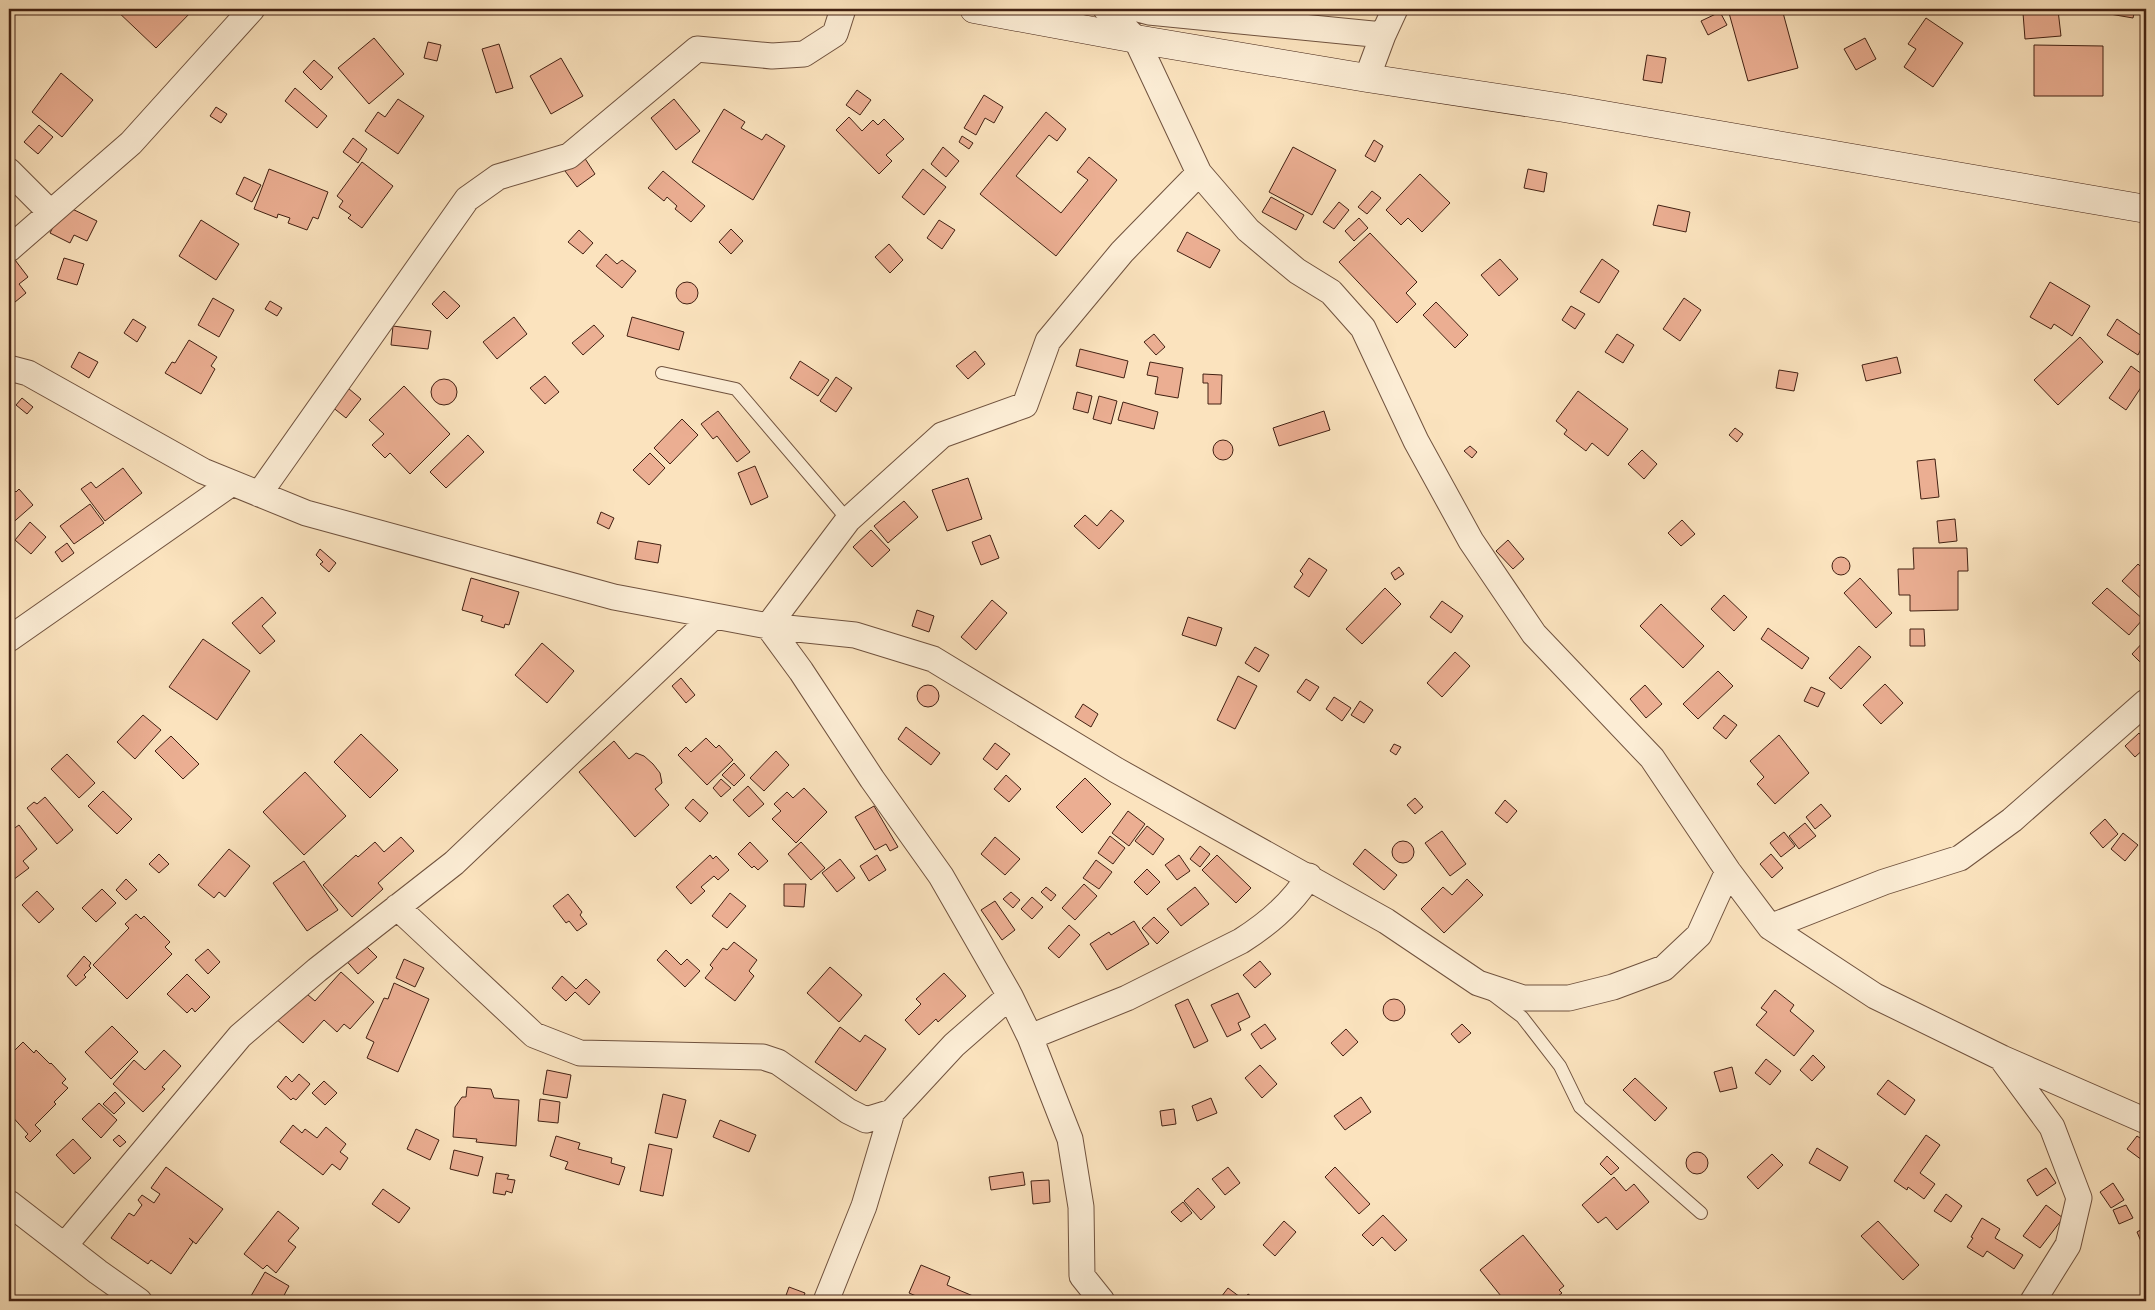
<svg xmlns="http://www.w3.org/2000/svg" width="2155" height="1310" viewBox="0 0 2155 1310" font-family="Cardo,serif">
	<style>
		.building { fill: #ebae92; stroke: #422113 }
		.lines { fill: none; stroke-linecap: round; stroke-linejoin: round }
		.lane-casing { stroke: #70523e; stroke-width: 14 }
		.street-casing { stroke: #70523e; stroke-width: 27 }
		.secondary-casing { stroke: #422113; stroke-width: 29 }
		.lane { stroke: #fcedd5; stroke-width: 12 }
		.street { stroke: #fcedd5; stroke-width: 25 }
		.secondary { stroke: #fcedd5; stroke-width: 28 }
	</style>
	<rect width="100%" height="100%" fill="#fbe3be"/>
	<filter id="stains"><feTurbulence type="fractalNoise" baseFrequency=".004" numOctaves="4"/><feColorMatrix values="0 0 0 0 .2 0 0 0 0 .09 0 0 0 0 .02 0 0 0 .5 -.17"/></filter>
	<radialGradient id="worn" r=".72"><stop offset=".6" stop-color="#630" stop-opacity="0"/><stop offset="1" stop-color="#630" stop-opacity=".3"/></radialGradient>
	<path class="building" d="M115,9H152L158,14L162,9H194L156,48Z
		M1745,9H1782L1798,68L1748,81L1729,13Z
		M2105,9H2135L2133,18L2104,13Z
		M2058,10L2061,36L2025,39L2023,13Z
		M1720,12L1727,25L1708,35L1701,21Z
		M1926,18L1963,43L1933,87L1904,67L1916,49L1908,44Z
		M374,38L404,74L369,104L338,68Z
		M1865,38L1876,59L1856,70L1844,49Z
		M428,42L441,45L437,61L424,58Z
		M499,44L513,88L496,93L482,49Z
		M2034,45L2103,46V96H2034Z
		M1647,55L1666,58L1662,83L1643,80Z
		M561,58L583,96L551,114L530,76Z
		M314,60L333,77L321,90L303,72Z
		M61,73L93,100L62,137L32,112Z
		M295,88L327,116L317,128L285,101Z
		M857,90L871,100L860,115L846,105Z
		M984,95L1003,107L994,123L985,118L976,135L964,128Z
		M398,99L424,116L398,154L365,131L378,112L385,117Z
		M674,99L700,131L676,150L651,118Z
		M216,107L227,114L221,123L210,116Z
		M724,109L745,122L741,128L762,140L766,134L785,146L753,200L692,162Z
		M1046,112L1066,129L1057,141L1049,135L1016,176L1061,213L1088,180L1077,172L1089,157L1117,180L1056,256L980,194Z
		M849,117L862,131L873,120L878,125L884,119L904,139L886,155L892,161L879,174L836,130Z
		M39,125L53,137L38,154L24,142Z
		M962,136L973,143L969,149L959,142Z
		M353,138L367,149L358,163L343,152Z
		M1374,140L1383,146L1375,162L1365,156Z
		M943,147L959,161L946,177L931,164Z
		M1293,147L1336,170L1312,215L1269,192Z
		M584,157L595,174L577,187L565,171Z
		M362,162L393,186L362,228L348,218L351,215L339,207L343,201L337,196Z
		M269,169L328,192L318,219L313,217L307,230L288,223L290,218L278,214L277,218L254,209Z
		M923,169L946,187L924,215L902,197Z
		M1528,169L1547,173L1544,192L1524,188Z
		M663,171L705,206L691,222L675,209L677,206L667,197L664,201L648,188Z
		M1420,174L1450,203L1422,232L1408,218L1401,225L1386,210Z
		M244,177L261,185L252,202L236,194Z
		M1372,191L1381,198L1367,214L1358,207Z
		M1271,197L1304,215L1296,230L1262,212Z
		M1339,202L1349,210L1334,229L1323,222Z
		M64,205L97,221L87,241L74,235L70,243L50,233Z
		M1658,205L1690,212L1686,232L1653,225Z
		M1359,218L1368,228L1354,241L1345,231Z
		M201,220L239,244L216,280L179,256Z
		M939,220L955,230L942,249L927,238Z
		M731,229L743,241L731,254L719,242Z
		M579,230L593,243L583,254L568,242Z
		M1187,232L1220,250L1210,268L1177,251Z
		M1370,233L1417,282L1406,293L1416,304L1397,323L1339,262Z
		M889,244L903,260L890,273L875,257Z
		M9,252L28,277L19,284L26,293L9,307Z
		M606,254L617,264L622,260L636,271L622,288L596,266Z
		M64,258L84,264L77,285L57,279Z
		M1500,259L1518,279L1499,296L1481,275Z
		M1602,259L1619,271L1599,303L1580,292Z
		M2050,282L2090,306L2072,336L2054,324L2051,329L2030,317Z
		M676 293a11 11 0 1 1 22 0a11 11 0 1 1-22 0Z
		M444,291L460,306L447,319L432,304Z
		M213,298L234,310L219,337L198,325Z
		M1684,298L1701,310L1680,341L1663,329Z
		M270,301L282,308L277,316L265,309Z
		M1436,302L1468,335L1455,348L1423,315Z
		M1571,306L1585,314L1575,329L1562,320Z
		M514,317L527,334L497,359L483,342Z
		M632,317L684,332L679,350L627,336Z
		M133,319L146,327L137,342L124,333Z
		M2117,319L2146,339L2138,355L2107,335Z
		M594,325L604,336L583,355L572,343Z
		M393,326L431,331L428,349L391,345Z
		M1154,334L1165,347L1156,355L1144,342Z
		M1617,334L1634,345L1623,363L1605,352Z
		M2080,337L2103,362L2058,405L2034,380Z
		M189,340L217,357L211,366L215,369L201,394L165,373L172,362L175,363Z
		M1080,349L1128,361L1124,378L1076,366Z
		M975,351L985,364L968,379L956,366Z
		M79,352L98,362L89,378L71,367Z
		M1897,357L1901,373L1866,381L1862,365Z
		M800,361L829,380L818,396L790,378Z
		M1150,362L1183,368L1178,398L1155,394L1158,377L1147,375Z
		M2131,366L2146,377V380L2126,410L2109,398Z
		M1779,370L1798,373L1794,391L1776,388Z
		M1203,374L1222,375L1221,404H1208V383H1203Z
		M545,376L559,392L545,404L530,388Z
		M836,377L852,388L836,412L820,401Z
		M431 392a13 13 0 1 1 26 0a13 13 0 1 1-26 0Z
		M342,383L361,399L346,418L326,402Z
		M404,386L450,434L410,474L390,453L385,458L372,445L384,434L369,420Z
		M1578,391L1628,429L1608,456L1592,443L1586,451L1564,434L1567,430L1556,421Z
		M1077,392L1092,396L1088,413L1073,409Z
		M1099,396L1117,401L1111,424L1093,419Z
		M22,398L33,407L27,414L16,405Z
		M1123,402L1158,412L1154,429L1118,420Z
		M718,411L750,452L737,462L717,436L713,439L701,424Z
		M1324,411L1330,430L1279,446L1273,428Z
		M682,419L698,435L670,464L654,448Z
		M1735,428L1743,434L1737,442L1729,435Z
		M468,435L484,452L446,488L430,472Z
		M1213 450a10 10 0 1 1 20 0a10 10 0 1 1-20 0Z
		M1470,446L1477,452L1472,458L1464,451Z
		M1642,450L1657,464L1644,479L1628,464Z
		M650,453L665,468L649,485L633,470Z
		M1935,459L1939,497L1921,499L1917,461Z
		M755,466L768,497L751,505L738,473Z
		M123,468L142,493L105,521L81,489L91,482L96,488Z
		M9,477L14,483L10,486L16,492L19,489L33,505L9,526Z
		M968,478L982,519L947,531L932,490Z
		M904,501L918,517L888,543L874,526Z
		M90,504L104,523L74,544L60,526Z
		M1111,510L1124,521L1099,549L1074,526L1085,515L1097,526Z
		M601,512L614,518L609,529L597,523Z
		M1955,519L1957,541L1939,543L1937,521Z
		M1682,520L1695,534L1681,546L1668,533Z
		M30,522L46,537L31,554L15,540Z
		M871,530L890,550L872,567L853,547Z
		M990,535L999,558L981,565L972,542Z
		M1508,540L1524,559L1513,569L1496,551Z
		M638,541L661,545L658,563L635,559Z
		M67,543L74,553L62,562L55,552Z
		M1913,548H1967L1968,571H1958V610L1910,611V595H1899L1898,569H1914Z
		M320,549L336,563L329,572L320,564L323,562L316,555Z
		M1832 566a9 9 0 1 1 18 0a9 9 0 1 1-18 0Z
		M1309,558L1327,570L1309,597L1294,587L1303,574L1300,571Z
		M2138,564L2146,572V603L2122,581Z
		M1399,567L1404,574L1395,580L1391,573Z
		M471,578L519,592L509,625L505,624L504,628L481,621L483,616L462,610Z
		M1860,578L1892,613L1876,628L1844,593Z
		M1385,588L1401,604L1362,644L1346,629Z
		M2107,588L2143,619L2129,635L2092,603Z
		M1724,595L1747,617L1734,631L1711,609Z
		M262,597L276,613L262,626L275,641L260,654L232,623Z
		M992,600L1007,613L976,650L961,637Z
		M1442,601L1463,616L1451,633L1430,617Z
		M1661,604L1704,646L1683,668L1640,626Z
		M917,610L934,616L929,632L912,626Z
		M1188,617L1222,628L1216,646L1182,635Z
		M1768,628L1809,658L1802,669L1761,639Z
		M1910,629H1924L1925,646H1910Z
		M203,639L250,671L217,720L169,687Z
		M2146,639V666L2145,667L2132,654Z
		M542,643L574,671L547,703L515,675Z
		M1859,646L1871,657L1841,689L1829,678Z
		M1255,647L1269,655L1259,672L1245,663Z
		M1455,652L1470,666L1442,697L1427,683Z
		M1718,671L1733,686L1698,719L1683,704Z
		M1238,676L1257,686L1235,729L1217,720Z
		M681,678L695,695L686,703L672,686Z
		M1306,679L1319,687L1310,701L1297,692Z
		M1885,684L1903,703L1881,724L1863,705Z
		M917 696a11 11 0 1 1 22 0a11 11 0 1 1-22 0Z
		M1645,685L1662,704L1646,718L1630,699Z
		M1811,687L1825,693L1818,707L1804,701Z
		M1334,697L1351,708L1342,721L1326,709Z
		M1360,701L1373,710L1364,723L1351,715Z
		M1083,704L1098,714L1091,727L1075,717Z
		M143,715L161,730L135,759L117,742Z
		M1724,715L1737,725L1726,739L1713,728Z
		M906,727L940,753L931,765L898,739Z
		M2139,733L2146,741V747L2135,757L2125,746Z
		M361,734L398,770L370,798L334,762Z
		M1779,735L1809,773L1775,804L1757,784L1764,777L1750,761Z
		M171,736L199,764L183,779L155,751Z
		M706,738L716,748L719,745L733,760L707,785L678,755L686,747L691,752Z
		M614,741L629,759L636,753L644,756L653,764L660,773L662,783L655,789L669,805L635,837L579,772Z
		M995,743L1010,754L997,770L983,759Z
		M1394,744L1401,747L1396,755L1390,751Z
		M776,751L789,765L764,791L750,778Z
		M67,754L95,783L79,798L51,769Z
		M734,763L745,775L734,786L722,775Z
		M305,772L346,816L304,855L263,812Z
		M1006,775L1021,789L1009,802L994,789Z
		M1085,778L1111,804L1082,833L1056,807Z
		M721,779L731,788L721,797L713,788Z
		M748,786L764,804L749,817L733,800Z
		M804,788L827,812L796,843L772,819L781,811L774,804L787,792L793,798Z
		M103,791L132,819L117,834L88,806Z
		M45,797L73,830L57,844L27,808L34,802L37,804Z
		M1415,798L1423,807L1415,814L1407,805Z
		M693,799L708,813L700,822L685,808Z
		M1505,800L1517,811L1507,823L1495,813Z
		M1821,804L1831,816L1815,829L1806,817Z
		M874,806L898,847L890,851L886,844L875,850L855,817Z
		M1128,811L1145,824L1129,846L1112,833Z
		M2105,819L2118,834L2103,848L2090,833Z
		M1805,823L1816,836L1799,849L1789,836Z
		M19,825L37,849L23,861L29,868L9,883V832Z
		M1147,826L1164,839L1153,855L1135,841Z
		M1442,831L1466,864L1450,876L1425,843Z
		M1784,832L1795,846L1781,857L1770,843Z
		M2123,833L2138,845L2125,861L2111,849Z
		M1110,836L1125,848L1113,864L1098,853Z
		M401,837L414,851L378,883L383,889L352,917L323,885L356,855L358,857L375,842L384,852Z
		M995,837L1020,859L1005,875L981,854Z
		M1392 852a11 11 0 1 1 22 0a11 11 0 1 1-22 0Z
		M750,842L768,861L758,870L754,866L752,868L738,854Z
		M801,842L825,868L811,880L788,854Z
		M1200,846L1210,854L1200,867L1190,859Z
		M229,849L250,866L225,897L219,892L214,898L198,885Z
		M1365,849L1397,875L1384,890L1353,864Z
		M159,854L169,864L159,873L149,864Z
		M1771,854L1783,868L1772,878L1760,864Z
		M710,855L713,859L716,856L729,870L718,880L714,876L701,887L705,891L691,904L676,887Z
		M877,855L886,870L869,881L860,866Z
		M1179,855L1190,871L1177,880L1165,865Z
		M1217,855L1251,888L1236,903L1202,870Z
		M840,859L855,878L837,892L822,873Z
		M1096,860L1112,872L1099,889L1083,878Z
		M304,861L338,910L307,931L273,883Z
		M1147,869L1160,882L1147,895L1134,882Z
		M126,879L137,890L126,900L116,890Z
		M1467,879L1483,895L1444,933L1421,909L1443,887L1452,895Z
		M784,884H806L804,907L784,906Z
		M1084,884L1097,896L1075,920L1062,908Z
		M1046,887L1056,895L1051,901L1041,892Z
		M1195,887L1209,904L1181,926L1167,909Z
		M102,889L116,903L96,922L82,908Z
		M37,891L54,909L39,923L22,905Z
		M1011,892L1020,900L1013,908L1003,899Z
		M730,893L746,906L727,928L712,916Z
		M568,894L582,912L580,915L587,924L577,931L569,921L566,923L553,906Z
		M1032,897L1043,907L1032,919L1021,909Z
		M995,901L1015,930L1002,940L981,910Z
		M136,914L141,919L144,916L170,942L165,947L172,954L127,999L93,965L129,928L125,924Z
		M1154,917L1169,932L1157,944L1142,928Z
		M1134,921L1149,944L1107,970L1090,944L1109,932L1111,935Z
		M1069,925L1080,935L1059,958L1048,948Z
		M361,941L377,957L358,974L343,957Z
		M734,942L757,960L749,971L754,976L735,1001L705,978L713,968L710,965L723,948L727,950Z
		M208,949L220,962L208,974L195,960Z
		M666,950L681,965L687,959L700,971L685,987L657,960Z
		M84,956L91,963L89,966L91,968L84,975L86,977L76,986L67,976Z
		M404,959L424,968L415,987L396,978Z
		M1260,961L1271,974L1255,988L1243,975Z
		M830,967L862,995L839,1022L807,993Z
		M341,972L374,1002L350,1029L344,1024L337,1032L324,1020L303,1043L274,1017L300,988L315,1001Z
		M944,973L966,996L938,1022L936,1019L919,1035L905,1020L921,1004L916,999Z
		M187,974L210,997L195,1012L192,1008L187,1013L167,994Z
		M562,976L576,989L586,979L600,992L589,1005L575,992L566,1001L552,988Z
		M394,983L429,999L398,1072L367,1058L374,1042L366,1038L384,998L388,999Z
		M1775,990L1794,1005L1790,1011L1814,1031L1794,1056L1756,1025L1767,1012L1761,1008Z
		M1238,993L1250,1017L1238,1023L1241,1030L1227,1037L1211,1005Z
		M1383 1010a11 11 0 1 1 22 0a11 11 0 1 1-22 0Z
		M1188,999L1208,1041L1194,1048L1175,1005Z
		M1265,1024L1276,1039L1261,1049L1251,1034Z
		M1462,1024L1471,1033L1459,1043L1451,1034Z
		M112,1026L138,1052L111,1079L85,1052Z
		M840,1027L860,1042L865,1035L886,1049L856,1091L815,1062Z
		M1346,1029L1358,1042L1343,1056L1331,1043Z
		M23,1042L34,1053L36,1050L50,1064L51,1063L66,1079L62,1083L68,1088L54,1102L56,1104L35,1125L41,1131L30,1142L25,1137L28,1134L9,1113L14,1106L9,1101V1079L13,1075L9,1071V1056Z
		M164,1050L181,1066L162,1087L165,1089L143,1112L113,1084L134,1060L145,1070Z
		M1813,1055L1825,1067L1812,1081L1800,1070Z
		M1766,1059L1781,1071L1770,1085L1755,1073Z
		M1260,1065L1277,1084L1262,1098L1245,1078Z
		M1732,1067L1737,1088L1720,1092L1714,1072Z
		M547,1070L571,1075L567,1098L543,1094Z
		M299,1074L310,1084L296,1100L293,1098L291,1100L277,1087L286,1076L292,1082Z
		M1635,1078L1667,1108L1655,1121L1623,1090Z
		M1888,1080L1915,1100L1905,1115L1877,1094Z
		M324,1081L337,1093L325,1105L312,1093Z
		M467,1087L491,1089L494,1098L519,1100L516,1146L476,1142L477,1139L453,1137L455,1107L462,1097H466Z
		M115,1092L125,1103L114,1114L103,1104Z
		M663,1094L686,1100L677,1138L655,1133Z
		M1361,1097L1371,1112L1345,1130L1334,1116Z
		M1211,1098L1217,1113L1197,1121L1192,1106Z
		M540,1099L560,1102L558,1123L538,1121Z
		M99,1103L117,1120L101,1138L82,1119Z
		M1174,1109L1176,1124L1162,1126L1160,1111Z
		M720,1120L756,1135L749,1152L713,1137Z
		M293,1125L302,1133L305,1129L317,1138L326,1127L346,1144L340,1152L348,1158L340,1170L332,1164L323,1175L280,1142Z
		M416,1129L439,1140L430,1160L407,1149Z
		M119,1135L126,1142L120,1147L113,1140Z
		M1926,1135L1940,1145L1920,1173L1935,1184L1924,1199L1908,1187L1907,1190L1894,1181Z
		M556,1136L580,1143L578,1149L612,1158L611,1163L625,1167L619,1185L565,1169L568,1162L550,1156Z
		M2137,1136L2146,1142V1163L2127,1149Z
		M73,1139L91,1158L74,1174L56,1155Z
		M649,1144L672,1149L663,1196L640,1191Z
		M1817,1148L1848,1167L1840,1181L1809,1163Z
		M454,1150L483,1157L478,1176L450,1169Z
		M1686 1163a11 11 0 1 1 22 0a11 11 0 1 1-22 0Z
		M1772,1154L1783,1165L1758,1189L1747,1177Z
		M1607,1156L1619,1168L1611,1175L1600,1164Z
		M166,1167L223,1209L196,1244L189,1238L193,1242L171,1274L151,1260L148,1264L111,1238L129,1213L134,1216L142,1205L138,1200L142,1195L154,1203L160,1194L151,1188Z
		M1228,1167L1240,1183L1225,1195L1212,1179Z
		M1335,1167L1370,1204L1359,1214L1325,1177Z
		M2046,1168L2056,1183L2037,1196L2027,1180Z
		M1023,1172L1025,1185L991,1190L989,1177Z
		M496,1173L509,1175L507,1179L515,1180L512,1193L506,1191L505,1195L493,1193Z
		M1614,1177L1626,1191L1634,1184L1649,1202L1617,1230L1606,1217L1598,1223L1582,1205Z
		M1049,1180L1050,1202L1033,1204L1031,1181Z
		M2113,1183L2124,1200L2111,1208L2100,1192Z
		M1198,1188L1215,1207L1201,1220L1184,1201Z
		M383,1189L410,1208L399,1223L372,1204Z
		M1946,1194L1962,1206L1951,1222L1934,1211Z
		M1183,1202L1192,1213L1181,1222L1171,1212Z
		M2046,1205L2063,1218L2040,1248L2023,1236Z
		M2126,1205L2133,1218L2119,1224L2113,1210Z
		M278,1211L299,1228L288,1241L296,1247L276,1273L267,1265L263,1269L244,1254Z
		M1383,1215L1407,1240L1395,1251L1382,1237L1373,1246L1362,1235Z
		M1982,1218L2000,1229L1995,1238L2023,1255L2014,1269L1987,1251L1983,1257L1967,1247L1973,1238L1971,1237Z
		M1284,1221L1296,1232L1275,1256L1263,1245Z
		M1878,1221L1919,1265L1903,1280L1861,1236Z
		M2146,1227V1245L2143,1246L2137,1232Z
		M1523,1235L1564,1286L1559,1290L1562,1293L1552,1301H1505L1480,1270Z
		M921,1265L950,1277L947,1285L973,1296L971,1301H928L909,1293Z
		M265,1272L289,1286L281,1301H248Z
		M789,1287L805,1293L802,1301H784Z
		M1228,1288L1244,1300L1248,1294L1258,1301H1218Z"/>
	<g class="lines">
		<g class="lane-casing">
			<path id="lane" d="M662,373L736,389L848,520
				M1493,995L1522,1017L1560,1066L1580,1107L1701,1213"/>
		</g>
		<g class="street-casing">
			<path id="street" d="M1106,9L1136,39L1199,173L1248,230L1297,271L1331,292L1363,328L1416,441L1471,541L1534,634L1652,758L1728,871L1770,927L1875,996L2002,1058L2146,1121
				M1138,9L1149,12L1383,35
				M1367,78L1383,35L1395,9
				M9,171L50,212
				M9,249L131,143L252,9
				M9,368L28,373L203,471L306,513L614,597L768,626L855,635L933,659L1116,770L1386,921L1478,983L1523,998H1569L1613,987L1664,968L1699,935L1728,871
				M259,494L467,199L498,177L569,156L697,49L772,56L804,54L835,34L843,9
				M9,639L232,483
				M397,907L534,1035L580,1053L763,1057L778,1062L848,1111L866,1120L892,1112
				M1770,927L1884,882L1960,858L2012,820L2146,702
				M1010,996L1030,1037L1070,1139L1081,1207L1082,1276L1102,1301
				M1030,1037L1127,998L1241,941C1268,924 1292,904 1309,876
				M2002,1059L2052,1127L2079,1198L2068,1245L2033,1301
				M9,1203L98,1272L139,1301
				M65,1245L240,1036L317,970L454,863L714,616
				M826,1301L864,1206L892,1112L954,1045L1010,996L941,876L872,779L801,671L768,626L848,520L942,435L1025,405L1048,341L1122,252L1199,173"/>
		</g>
		<g class="secondary-casing">
			<path id="secondary" d="M974,9L1136,39L1367,78L1564,108L2146,209"/>
		</g>
		<use href="#lane" class="lane"/>
		<use href="#street" class="street"/>
		<use href="#secondary" class="secondary"/>
	</g>
	<rect width="2155" height="1310" fill="none" stroke="#fbe3be" stroke-width="30"/>
	<rect x="10" y="10" width="2135" height="1290" fill="none" stroke="#422113" stroke-width="2.5"/>
	<rect x="15" y="15" width="2125" height="1280" fill="none" stroke="#422113"/>
	<rect width="100%" height="100%" filter="url(#stains)"/>
	<rect width="100%" height="100%" fill="url(#worn)"/>
</svg>
